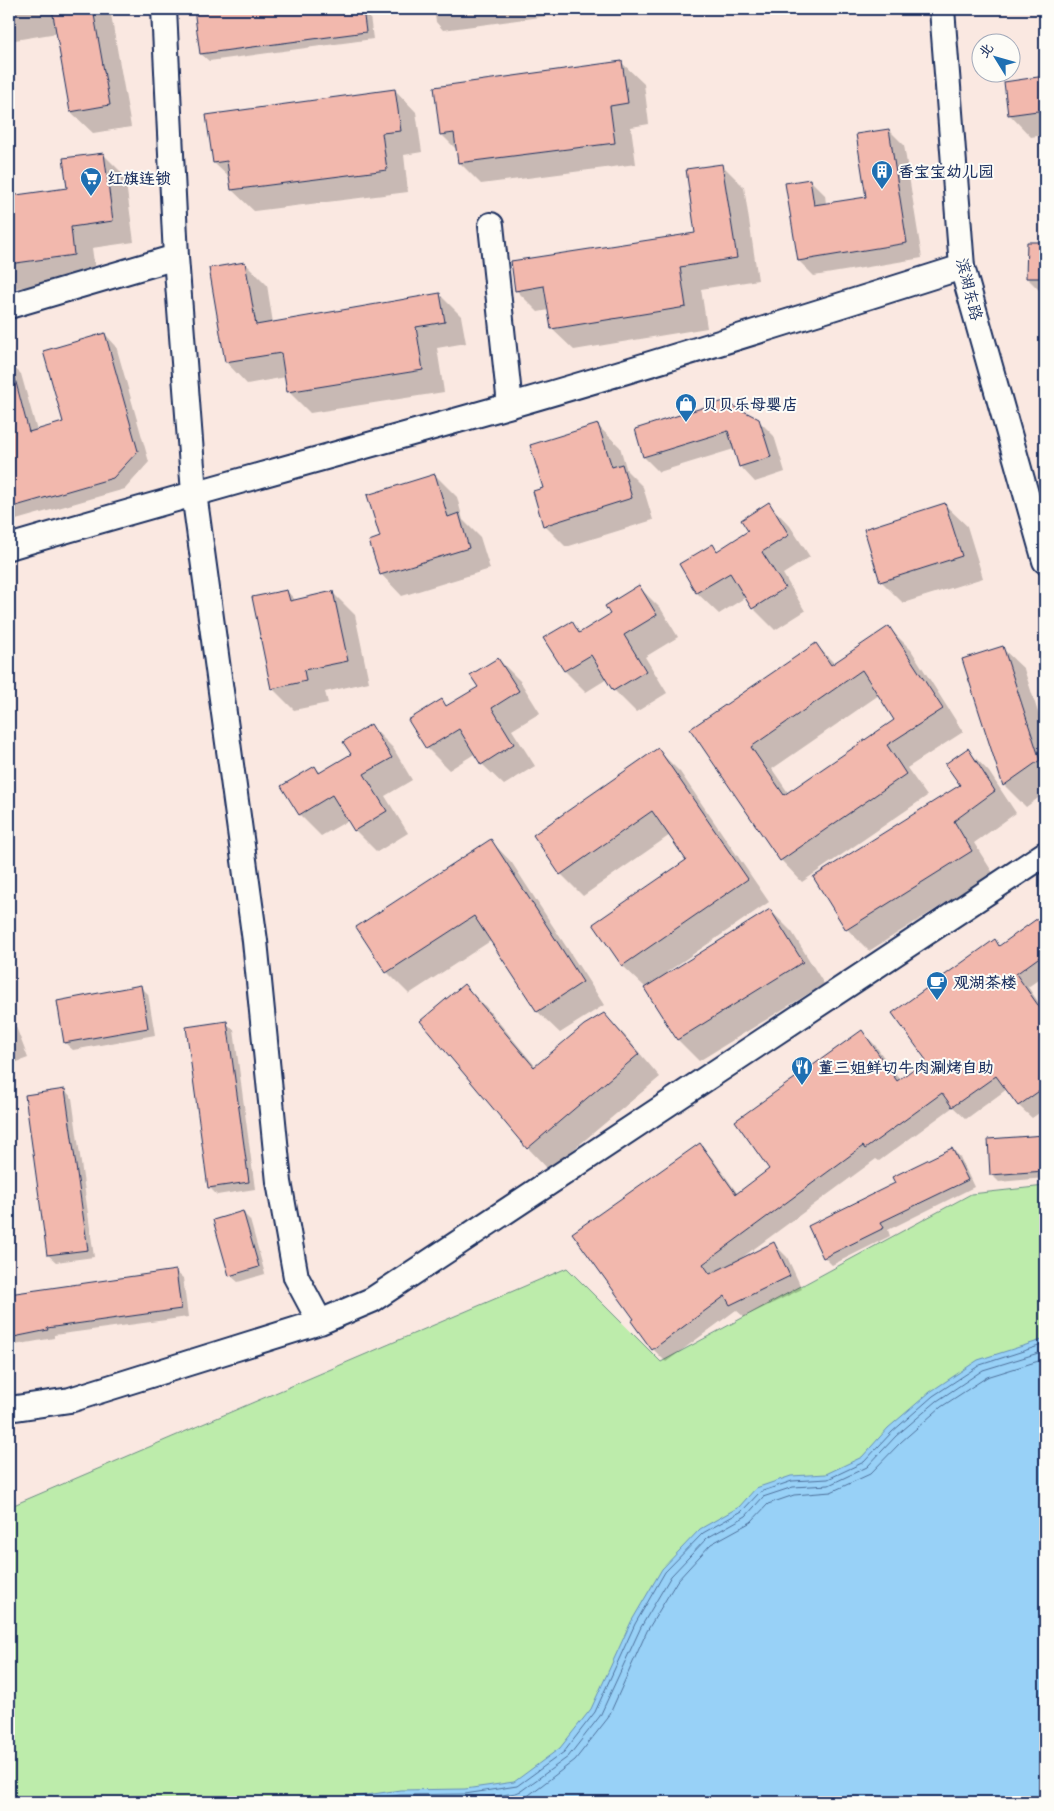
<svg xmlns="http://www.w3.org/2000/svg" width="1054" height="1811" viewBox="0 0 1054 1811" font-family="Pangolin,'LXGW WenKai TC',sans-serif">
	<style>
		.green { fill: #bdecab; stroke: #6c8e84 }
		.water { fill: #98d1f7; stroke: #6690ba }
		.shadow { fill: #0003; fill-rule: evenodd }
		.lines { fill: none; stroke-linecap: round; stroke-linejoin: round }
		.shore { stroke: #4d709b; stroke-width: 1 }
		.building { fill: #f2b8ad; stroke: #1b2f5e; fill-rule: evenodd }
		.minor-casing { stroke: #1b2f5e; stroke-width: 28 }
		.minor { stroke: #fdfcf7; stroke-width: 24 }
		.labels { text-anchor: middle; stroke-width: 4; stroke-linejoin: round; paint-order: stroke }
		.poi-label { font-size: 16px; font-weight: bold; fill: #1b2f5e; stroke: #fdfcf7; text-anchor: start }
		.street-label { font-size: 16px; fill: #1b2f5e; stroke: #fdfcf7 }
	</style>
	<rect width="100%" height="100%" fill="#fae8e1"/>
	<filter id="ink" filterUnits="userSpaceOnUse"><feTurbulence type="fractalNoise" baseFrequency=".02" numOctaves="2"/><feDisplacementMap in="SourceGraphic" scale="10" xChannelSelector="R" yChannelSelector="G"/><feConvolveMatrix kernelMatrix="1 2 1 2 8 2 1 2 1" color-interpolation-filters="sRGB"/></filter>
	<g filter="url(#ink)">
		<path class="green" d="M1045,1186V1802H9V1507L567,1268L661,1362L971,1194Z"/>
		<path class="water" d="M1045,1339V1802H338L353,1797L400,1790L465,1789L514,1782L560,1748L591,1709L631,1622L662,1569L700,1529L739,1507L756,1488L791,1476L826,1474L862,1457L888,1428L930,1392L978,1360Z"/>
		<path class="shadow" d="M9,9H110L131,127L93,133L71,112L57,33L9,41Z
			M196,9H369L373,39L209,61L201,54Z
			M434,9H600L443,30L436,22Z
			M622,63L644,84L649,124L631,127L636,164L481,184L459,162L458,151L441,134Z
			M1045,77V137L1043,135L1031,137L1010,115L1005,83Z
			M395,90L416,112L422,152L404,155L408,192L254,211L232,190L231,179L214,163Z
			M889,130L904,145L922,258L814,276L799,261L810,180L825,195L826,204L867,198Z
			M103,154L125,176L134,242L92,248L96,277L9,289V197L68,189Z
			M722,165L744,187L758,280L701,289L707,328L574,350L552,329L549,310L538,312L516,290L696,234Z
			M1028,243H1045V296L1027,278Z
			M245,263L267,285L273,323L439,294L461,316L466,343L437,348L444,392L310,413L289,392L286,377L247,384L226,362Z
			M105,334L116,346L149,462L125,489L9,522V363L21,374L37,431L64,423Z
			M758,420L774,436L785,472L755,482L740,466L734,449L659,472L644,457Z
			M598,426L620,447L627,471L643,487L653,520L566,547L544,525L545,489Z
			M435,475L457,497L463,520L480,537L490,569L402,596L381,574L382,538Z
			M769,504L790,526L810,557L783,574L805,611L775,630L753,608L746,597L719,614L697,593L680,565L712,545L718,551L750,532Z
			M945,505L967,526L983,578L903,603L881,581Z
			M639,587L661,609L678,637L645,657L667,693L636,712L614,690L607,679L586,692L565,671L571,623L581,633L611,614Z
			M287,591L296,601L333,593L355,615L369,682L325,692L328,703L294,710L272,688Z
			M889,628L911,650L963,732L907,768L927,796L802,882L781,860L692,729L816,645L835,664ZM879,695L896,720L789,794L772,769Z
			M1002,648L1024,669L1045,734V793L1026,807L1004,785Z
			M498,659L520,681L540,713L512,730L535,766L504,785L482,764L476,753L449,770L427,748L442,701L448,707L479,688Z
			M371,726L393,748L412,780L385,796L408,833L377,852L355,830L349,820L321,836L300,815L283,787L315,767L321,773L352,754Z
			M658,750L680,772L769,902L667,972L668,974L770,910L792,932L824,984L699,1061L678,1040L646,988L623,966L595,924L687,860L670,835L583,896L561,874L534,835Z
			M968,750L989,772L1016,813L974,843L993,873L869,951L847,929L962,786Z
			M491,841L512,863L604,1005L560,1033L538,1012L492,940L409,994L387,972Z
			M1045,915V975L1028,987L1045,1012V1109L1032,1118L1019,1106L1007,1089L966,1119L953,1107L879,1161L876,1159L740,1259L774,1244L787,1257L802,1289L744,1317L736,1310L666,1362L653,1349L633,1321L636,1319L700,1145L712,1158L738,1194L771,1170L862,1032L875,1045L900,1080L928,1060L994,941L1000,947Z
			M464,985L486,1007L536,1067L604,1014L625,1036L660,1077L549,1170L528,1148Z
			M140,986L148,994L155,1035L73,1050L65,1043Z
			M9,1011L11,1014L28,1058L9,1065Z
			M226,1023L234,1030L255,1189L217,1195L209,1187Z
			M65,1090L72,1098L94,1257L56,1262L48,1255Z
			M1045,1136V1178L999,1182L991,1174L989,1140Z
			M952,1149L960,1157L974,1187L888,1230L890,1236L832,1265L824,1257L896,1184Z
			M242,1212L250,1220L265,1274L238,1282L230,1275Z
			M175,1271L183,1278L188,1317L54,1335V1338L9,1346V1295Z"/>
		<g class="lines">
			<path class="shore" d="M353,1802L400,1795L465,1794L517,1786L564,1752L595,1712L635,1624L665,1572L703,1533L742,1511L760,1492L792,1481L828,1479L864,1462L892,1432L933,1396L980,1365L1045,1344
				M394,1802L466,1800L516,1793L521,1791L568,1757L600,1716L641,1627L671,1576L707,1538L746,1516L763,1497L793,1487L829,1485L867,1467L896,1436L937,1401L983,1370L1045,1351
				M505,1802L525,1798L575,1760L608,1718L647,1631L677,1581L711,1544L751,1522L768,1504L794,1495L831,1492L870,1474L901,1442L941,1407L987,1377L1045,1359"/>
		</g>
		<path class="building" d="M52,9H93L110,105L70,112Z
			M194,9H363L366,32L200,54Z
			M622,61L628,103L610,106L615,143L458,163L454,133L440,135L434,87Z
			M1045,76V110L1008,115L1004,82Z
			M395,89L401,131L382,133L387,170L231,190L227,161L213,163L206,115Z
			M889,129L907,243L798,261L785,183L810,179L814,205L866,197L856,134Z
			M104,153L113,221L71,227L74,255L9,264V196L67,188L63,158Z
			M722,164L737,258L680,267L686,307L551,329L544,286L515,291L511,261L695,233L686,169Z
			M1027,242H1045V278H1026Z
			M245,262L256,325L440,293L445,322L416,327L423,370L287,392L281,353L225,362L209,268Z
			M105,333L138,451L113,478L9,508V376L14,375L29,432L63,422L43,351Z
			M724,401L759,419L771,457L739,467L728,431L643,457L635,429Z
			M598,424L612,467L622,464L632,498L543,526L533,491L543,488L530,445Z
			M435,474L448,517L459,513L469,548L380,575L369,541L380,537L367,495Z
			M769,502L789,535L762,552L785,588L752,609L730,573L696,593L679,564L713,544L717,551L748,531L741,520Z
			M945,503L962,556L880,582L864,529Z
			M639,585L657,615L624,635L646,671L613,691L591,655L564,671L543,638L572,621L579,633L610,614L605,606Z
			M287,590L290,601L333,591L348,661L304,670L306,681L271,689L252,597Z
			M889,626L943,709L887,745L906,774L780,861L690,729L816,643L831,665ZM862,670L894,720L784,795L751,747Z
			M1003,646L1040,760L1003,786L962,659Z
			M498,658L519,691L492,708L514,744L481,765L459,729L426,749L408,720L442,699L446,706L478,687L470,675Z
			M371,724L392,758L364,774L387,811L354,831L332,795L299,815L281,786L315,766L319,773L351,754L343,742Z
			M658,748L748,879L622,966L593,924L686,860L652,811L560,875L533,835Z
			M968,748L995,791L954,821L972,851L846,930L813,877L960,785L945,764Z
			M491,839L583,982L537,1012L474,916L386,973L356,927Z
			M770,909L803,962L677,1040L644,988Z
			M1045,913V953L1016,974L1045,1015V1087L1018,1106L996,1076L952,1107L942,1093L865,1149L863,1146L703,1264L710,1274L774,1242L790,1276L730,1305L725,1296L652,1350L631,1321L634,1319L572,1233L700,1143L736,1194L769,1169L735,1121L862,1030L897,1081L926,1060L892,1013L995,939L999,946Z
			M464,984L534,1067L584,1025L604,1013L639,1054L527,1149L420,1021Z
			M141,985L148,1028L64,1043L57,1001Z
			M227,1021L249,1182L208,1188L186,1027Z
			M65,1089L88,1250L47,1255L25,1095Z
			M1045,1135V1171L990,1175L988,1139Z
			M952,1148L968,1180L881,1222L884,1228L823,1258L808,1226L895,1183L892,1177Z
			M243,1211L259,1267L229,1276L213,1220Z
			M176,1270L181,1309L47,1328L48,1330L9,1338V1294Z"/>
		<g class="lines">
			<g class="minor-casing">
				<path id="minor" d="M164,9L176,257L194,493L255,941L279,1182L296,1277L320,1322
					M942,9L962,267L1045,561
					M491,225L510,405
					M9,306L176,257
					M9,547C175,498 342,453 508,406C661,362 811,315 962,267
					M9,1409L70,1400L320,1322L372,1300L1045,854"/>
			</g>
			<use href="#minor" class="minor"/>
		</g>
	</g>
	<defs>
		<g id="building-pin" transform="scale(1.125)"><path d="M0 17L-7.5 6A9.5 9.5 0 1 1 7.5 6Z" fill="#1f6fb2" stroke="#fdfcf7"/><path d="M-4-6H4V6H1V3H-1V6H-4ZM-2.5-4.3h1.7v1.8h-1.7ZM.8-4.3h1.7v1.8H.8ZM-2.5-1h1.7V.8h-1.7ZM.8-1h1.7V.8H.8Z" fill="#fff"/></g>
		<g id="supermarket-pin" transform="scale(1.125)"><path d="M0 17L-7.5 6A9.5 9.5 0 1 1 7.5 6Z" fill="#1f6fb2" stroke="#fdfcf7"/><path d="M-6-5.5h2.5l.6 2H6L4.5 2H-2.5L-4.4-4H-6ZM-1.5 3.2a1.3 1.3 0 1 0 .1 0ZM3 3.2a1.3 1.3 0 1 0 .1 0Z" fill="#fff"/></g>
		<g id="shop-pin" transform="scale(1.125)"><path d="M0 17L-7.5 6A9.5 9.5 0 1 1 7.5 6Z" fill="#1f6fb2" stroke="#fdfcf7"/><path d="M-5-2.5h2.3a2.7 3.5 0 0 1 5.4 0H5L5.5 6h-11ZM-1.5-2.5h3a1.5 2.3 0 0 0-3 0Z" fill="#fff"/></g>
		<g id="cafe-pin" transform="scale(1.125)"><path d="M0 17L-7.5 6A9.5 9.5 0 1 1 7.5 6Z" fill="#1f6fb2" stroke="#fdfcf7"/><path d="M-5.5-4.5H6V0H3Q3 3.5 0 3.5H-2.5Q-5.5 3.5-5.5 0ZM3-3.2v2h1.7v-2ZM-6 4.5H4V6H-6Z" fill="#fff"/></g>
		<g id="restaurant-pin" transform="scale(1.125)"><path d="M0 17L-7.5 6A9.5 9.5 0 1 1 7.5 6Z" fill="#1f6fb2" stroke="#fdfcf7"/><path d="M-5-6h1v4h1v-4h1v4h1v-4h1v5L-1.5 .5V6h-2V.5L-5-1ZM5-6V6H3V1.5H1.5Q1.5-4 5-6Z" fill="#fff"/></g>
	</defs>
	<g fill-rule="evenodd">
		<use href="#building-pin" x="882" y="171"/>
		<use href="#supermarket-pin" x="91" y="178"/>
		<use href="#shop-pin" x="686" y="404"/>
		<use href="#cafe-pin" x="937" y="982"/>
		<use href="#restaurant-pin" x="802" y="1067"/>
	</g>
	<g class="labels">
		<g class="poi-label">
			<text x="898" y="177">香宝宝幼儿园</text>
			<text x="107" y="184">红旗连锁</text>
			<text x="702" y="410">贝贝乐母婴店</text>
			<text x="953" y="988">观湖茶楼</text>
			<text x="818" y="1073">董三姐鲜切牛肉涮烤自助</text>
		</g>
		<g class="street-label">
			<text transform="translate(970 289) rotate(76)" y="6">滨湖东路</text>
		</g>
	</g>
	<rect width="1054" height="1811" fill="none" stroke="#fdfcf7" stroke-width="30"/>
	<rect x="15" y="15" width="1024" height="1781" fill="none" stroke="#1b2f5e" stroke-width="2" filter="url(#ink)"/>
	<g transform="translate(996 58) rotate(307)"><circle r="24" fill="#fdfcf7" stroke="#a3aaba"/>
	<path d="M0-4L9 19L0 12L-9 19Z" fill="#1f6fb2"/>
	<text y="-8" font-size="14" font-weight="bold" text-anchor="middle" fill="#1b2f5e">北</text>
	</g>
</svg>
